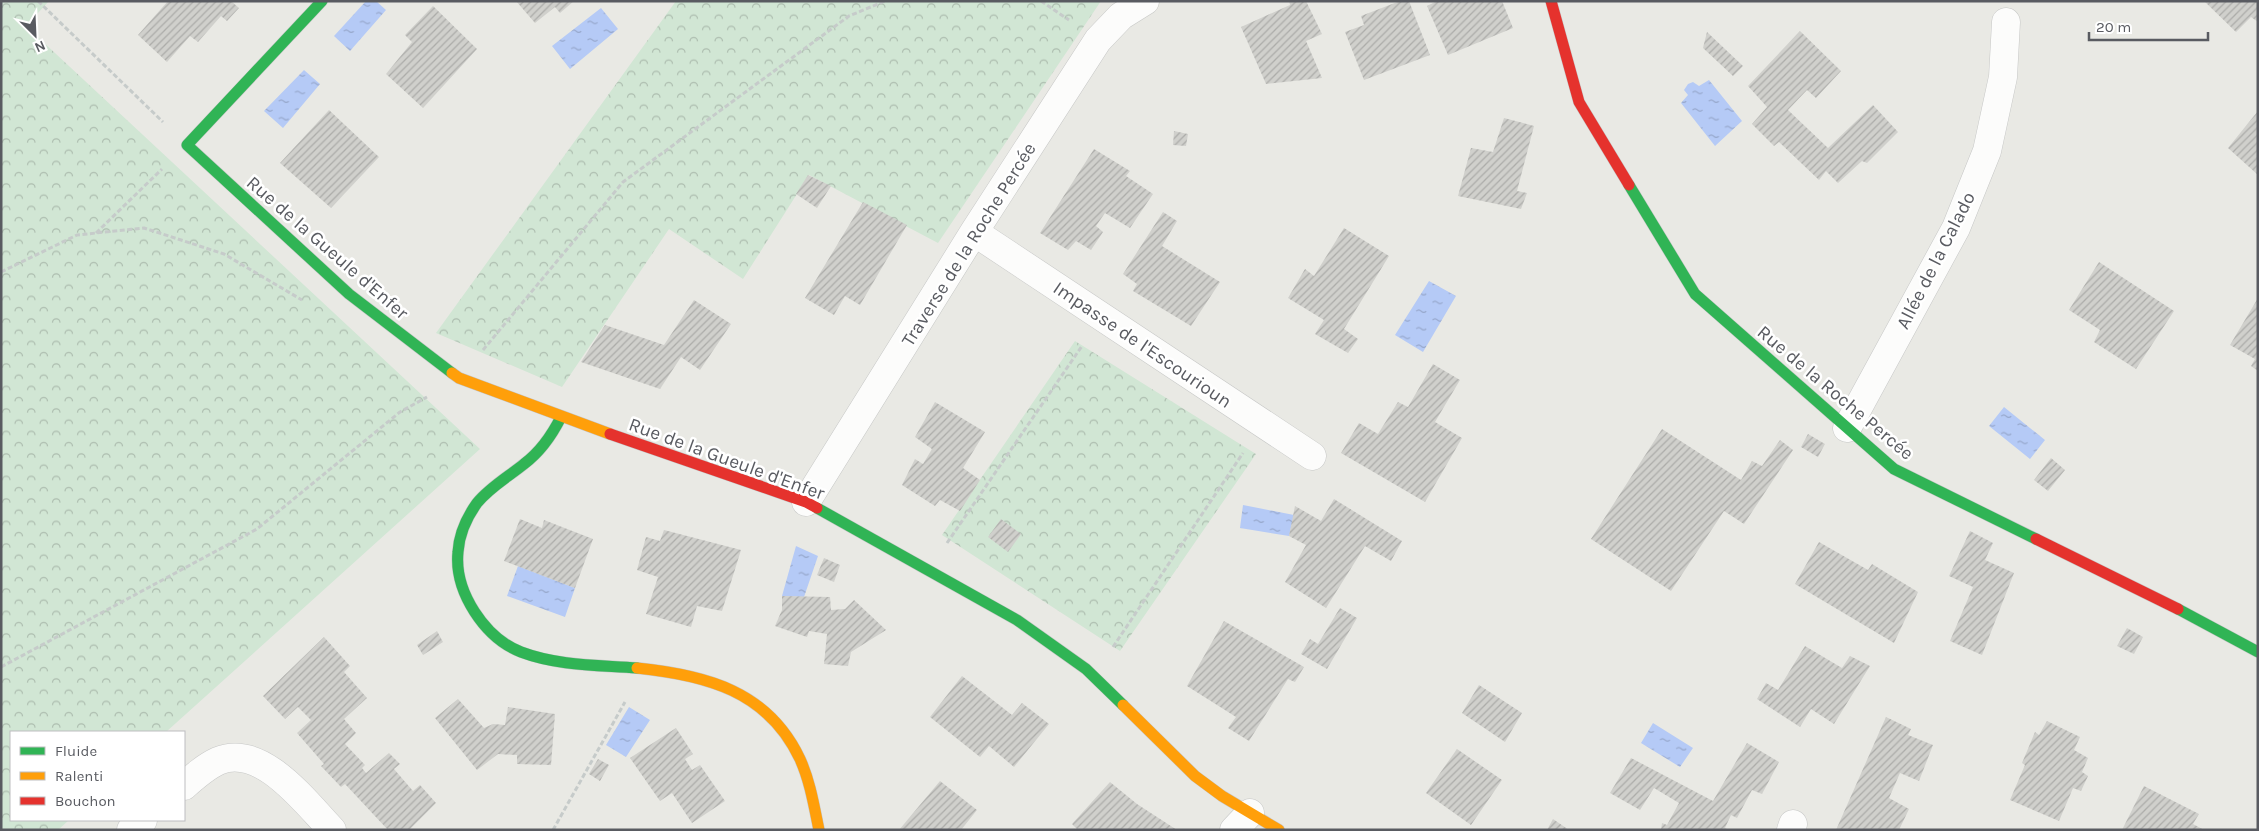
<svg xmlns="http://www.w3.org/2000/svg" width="2259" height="831" viewBox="0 0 2259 831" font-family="Karla,sans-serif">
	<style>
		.forest { fill: url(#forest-crowns) }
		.water { fill: url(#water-ripples) }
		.building { fill: url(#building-hatch) }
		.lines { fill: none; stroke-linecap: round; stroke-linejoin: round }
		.street-casing { stroke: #c6c7c6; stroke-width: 29 }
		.fast-casing { stroke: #c5c5c6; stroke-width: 12 }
		.slow-casing { stroke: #c5c5c6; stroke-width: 12 }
		.jam-casing { stroke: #c5c5c6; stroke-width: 12 }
		.path { stroke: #c6cbca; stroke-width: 3; stroke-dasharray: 5 2.5; stroke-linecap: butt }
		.street { stroke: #fcfcfb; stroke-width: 28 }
		.fast { stroke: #30b455; stroke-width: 11 }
		.slow { stroke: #ff9f0a; stroke-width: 11 }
		.jam { stroke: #e5322d; stroke-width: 11 }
		.labels { text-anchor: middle; stroke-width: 5; stroke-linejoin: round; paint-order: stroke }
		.street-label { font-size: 19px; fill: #595b61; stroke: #fff }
	</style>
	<defs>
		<pattern id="forest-crowns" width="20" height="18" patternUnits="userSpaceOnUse" patternTransform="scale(1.25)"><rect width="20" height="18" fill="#d1e6d4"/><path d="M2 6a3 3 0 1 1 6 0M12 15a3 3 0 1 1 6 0" fill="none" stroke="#adbdaf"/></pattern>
		<pattern id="water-ripples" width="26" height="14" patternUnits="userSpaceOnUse" patternTransform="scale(1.25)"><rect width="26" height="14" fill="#b5caf6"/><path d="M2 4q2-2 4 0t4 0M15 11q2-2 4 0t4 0" fill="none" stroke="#96a7cb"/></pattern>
		<pattern id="building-hatch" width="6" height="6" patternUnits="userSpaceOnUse" patternTransform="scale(1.25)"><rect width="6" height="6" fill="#d0d0cc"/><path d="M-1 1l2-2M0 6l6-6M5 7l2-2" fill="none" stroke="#acaca9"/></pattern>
	</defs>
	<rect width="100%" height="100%" fill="#e9e9e4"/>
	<path class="forest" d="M1,1H49L26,26L480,449L166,732H11V820H69L58,830H1Z
		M676,1H1101L938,243L809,175L743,279L669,229L562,387L436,333Z
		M1075,341L1256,454L1120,651L942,535Z"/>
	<path class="water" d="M366,1H376L386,10L350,51L334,36Z
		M601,8L618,29L570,69L552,46Z
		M304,70L320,84L283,128L264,111Z
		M1709,80L1742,121L1715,146L1681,103L1688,95L1684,90L1688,84L1693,82L1699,86Z
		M1429,281L1456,296L1423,352L1395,335Z
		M2004,407L2045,440L2030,459L1989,426Z
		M1243,505L1294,515L1289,536L1240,528Z
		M796,546L818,556L804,597L782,596Z
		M518,566L575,588L565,617L507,596Z
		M629,707L650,720L626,757L606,745Z
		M1653,723L1693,748L1680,767L1641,743Z"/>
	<path class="building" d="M168,1H231L239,8L227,21L221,16L198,42L190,36L167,62L138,35Z
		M516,1H574L560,13L555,7L535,23Z
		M1289,1H1306L1322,34L1306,41L1322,78L1266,84L1241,27L1290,5Z
		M1400,1H1409L1430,55L1364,80L1345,32L1364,25L1361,16Z
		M1437,1H1502L1513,28L1448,55L1427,6Z
		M2204,1H2258V22L2251,17L2236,32Z
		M433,6L477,49L423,108L386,74L412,42L405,35Z
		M1800,31L1841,71L1816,98L1807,90L1788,110L1828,148L1873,105L1898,132L1867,163L1862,161L1838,183L1826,171L1819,180L1779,142L1774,146L1752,124L1767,107L1748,86Z
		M1707,32L1743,66L1733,76L1703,48Z
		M329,110L379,157L331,208L280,163Z
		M2258,111V175L2228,148Z
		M1504,118L1534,126L1517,191L1527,193L1521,209L1458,196L1471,148L1493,152Z
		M1174,131L1188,134L1186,146L1173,145Z
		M1094,149L1130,171L1126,176L1153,194L1130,228L1105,213L1096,226L1103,232L1091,250L1076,241L1068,250L1040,233Z
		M808,175L831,186L817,208L796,194Z
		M863,202L907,225L860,305L845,296L834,315L805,298Z
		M1163,212L1177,221L1162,246L1220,282L1191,326L1133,291L1137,284L1123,274Z
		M1344,228L1389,256L1344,329L1358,339L1348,353L1315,334L1324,320L1288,298L1305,269L1314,276Z
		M2099,262L2174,311L2136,369L2094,342L2100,330L2069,310Z
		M2258,298V371L2251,366L2255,359L2230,345Z
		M694,300L731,324L700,370L681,357L660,389L581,362L605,325L664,345Z
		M1433,364L1460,380L1435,422L1462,438L1425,502L1341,453L1359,423L1378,434L1398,402L1408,407Z
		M935,402L985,432L963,468L980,480L960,511L940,500L935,506L902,485L915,459L923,464L932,449L915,437Z
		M1662,429L1741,480L1752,461L1762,466L1780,440L1793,450L1744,524L1724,511L1671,591L1591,539Z
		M1808,434L1825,444L1818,457L1801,447Z
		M2051,458L2065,470L2048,491L2034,480Z
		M1334,499L1402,541L1391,561L1365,546L1326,608L1285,582L1306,545L1289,536L1295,506L1321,521Z
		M520,519L542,528L544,520L593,539L575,588L504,561Z
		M1001,519L1021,534L1008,552L988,537Z
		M664,530L741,550L722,611L697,606L691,627L646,614L658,577L637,570L646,537L660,541Z
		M1970,531L1993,543L1985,560L2014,573L1982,655L1950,641L1973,587L1949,576Z
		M1819,542L1868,570L1872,564L1918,592L1894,643L1795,584Z
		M824,558L840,565L834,582L817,575Z
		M782,596L830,597L831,610L845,609L854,600L886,630L851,652L848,666L824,664L827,634L809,631L807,637L775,626L782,610Z
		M1340,608L1357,618L1327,669L1301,654L1310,639L1318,644Z
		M1224,621L1304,667L1295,682L1288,679L1249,741L1228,728L1236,717L1187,686Z
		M2127,628L2143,637L2134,654L2117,646Z
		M437,631L443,642L423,655L417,645Z
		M324,637L350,666L344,672L367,698L344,719L356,733L345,744L365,765L362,768L366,773L389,753L400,764L394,769L413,791L420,785L436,803L409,830H388L345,784L341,787L321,766L324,764L297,733L311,720L298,707L285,719L263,696Z
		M1805,646L1842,668L1850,656L1870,666L1834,724L1811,709L1800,727L1757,699L1766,683L1778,690Z
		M962,676L1012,715L1022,703L1049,724L1014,767L989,746L980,757L930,717Z
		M1479,685L1522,713L1505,742L1462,713Z
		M458,699L484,728L493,724L505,725L508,707L555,714L551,765L517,764V755L498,754L477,770L435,718Z
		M1886,717L1911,729L1908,735L1933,745L1919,781L1900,773L1889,798L1909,809L1899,830H1836Z
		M2047,721L2080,737L2074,750L2088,758L2082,772L2088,776L2081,791L2073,788L2059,821L2010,800L2025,765L2022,763L2035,732L2039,735Z
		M676,728L693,754L685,759L692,770L700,765L725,801L692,823L672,793L660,801L630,758Z
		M1747,743L1779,762L1762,794L1752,790L1737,818L1731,815L1725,828L1729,830H1661L1662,823L1667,825L1679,803L1654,788L1640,810L1610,793L1631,758L1713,801Z
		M1457,749L1502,780L1471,825L1426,793Z
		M598,759L609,765L600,781L589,774Z
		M940,781L977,810L961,830H899Z
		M1110,782L1137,804L1177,830H1078L1072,824Z
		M2144,786L2199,814L2193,824L2204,830H2122Z
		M1553,819L1569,830H1547Z"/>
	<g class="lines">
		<g class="street-casing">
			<path id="street" d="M974,232L1312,456
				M1847,428L1956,228L1987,151L2003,77L2006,22
				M806,502L974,232L1098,40L1121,16L1145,1
				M184,786C194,777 205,767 218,761C261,742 306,803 332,830
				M131,830L143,820
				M1234,830L1250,813
				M1791,830L1793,824"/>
		</g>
		<g class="fast-casing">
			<path id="fast" d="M322,1L187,145L349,294L452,373
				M1629,185L1695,294L1894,469L2036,539
				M561,417C552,435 540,452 524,464C508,477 490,487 477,503C467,517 459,535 458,552C454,592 485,638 521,652C558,666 599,665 637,668
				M817,508L1017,620L1086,669L1123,705
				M2178,609L2258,652"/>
		</g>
		<g class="slow-casing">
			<path id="slow" d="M452,373L459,378L610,434
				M637,668C706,675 768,691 800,759C810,781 814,806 819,830
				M1123,705L1195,776L1222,796L1279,830"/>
		</g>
		<g class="jam-casing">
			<path id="jam" d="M1551,1L1579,102L1629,185
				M610,434L806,502L817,508
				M2036,539L2178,609"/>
		</g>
		<path class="path" d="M38,1L163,122
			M1041,1L1069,20
			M96,233L162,169
			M1,272L77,235L144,228L224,254L302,300
			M483,350L623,182L849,16L885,1
			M947,543L1082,346
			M1113,647L1243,453
			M1,667L257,529L400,412L427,397
			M553,830L625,702"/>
		<use href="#street" class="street"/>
		<use href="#fast" class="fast"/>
		<use href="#slow" class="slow"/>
		<use href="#jam" class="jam"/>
	</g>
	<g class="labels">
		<g class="street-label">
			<text transform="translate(968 244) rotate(-58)" y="7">Traverse de la Roche Percée</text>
			<text transform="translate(328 247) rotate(41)" y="7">Rue de la Gueule d'Enfer</text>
			<text transform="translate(1935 260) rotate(-63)" y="7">Allée de la Calado</text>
			<text transform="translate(1143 344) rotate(34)" y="7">Impasse de l'Escourioun</text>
			<text transform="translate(1836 392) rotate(40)" y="7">Rue de la Roche Percée</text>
			<text transform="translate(727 458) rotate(20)" y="7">Rue de la Gueule d'Enfer</text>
		</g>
	</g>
	<rect width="2259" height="831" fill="none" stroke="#595b61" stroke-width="5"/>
	<rect x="10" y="731" width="175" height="90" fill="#ffffff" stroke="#bdbdc0"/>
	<rect x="20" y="747" width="25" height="8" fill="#30b455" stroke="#bdbdc0"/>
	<text x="55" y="756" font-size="15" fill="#595b61">Fluide</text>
	<rect x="20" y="772" width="25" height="8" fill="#ff9f0a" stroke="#bdbdc0"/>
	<text x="55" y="781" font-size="15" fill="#595b61">Ralenti</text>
	<rect x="20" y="797" width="25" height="8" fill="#e5322d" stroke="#bdbdc0"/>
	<text x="55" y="806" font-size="15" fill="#595b61">Bouchon</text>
	<g transform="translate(35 35) rotate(156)" stroke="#ffffff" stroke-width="4" paint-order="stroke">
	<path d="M0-4L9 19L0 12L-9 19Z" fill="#595b61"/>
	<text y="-8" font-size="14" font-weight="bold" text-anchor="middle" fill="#595b61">N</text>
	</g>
	<path d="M2089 32v8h119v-8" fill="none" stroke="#595b61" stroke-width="2.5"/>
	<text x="2096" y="32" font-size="15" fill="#595b61" stroke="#ffffff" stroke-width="4" paint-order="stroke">20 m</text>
</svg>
